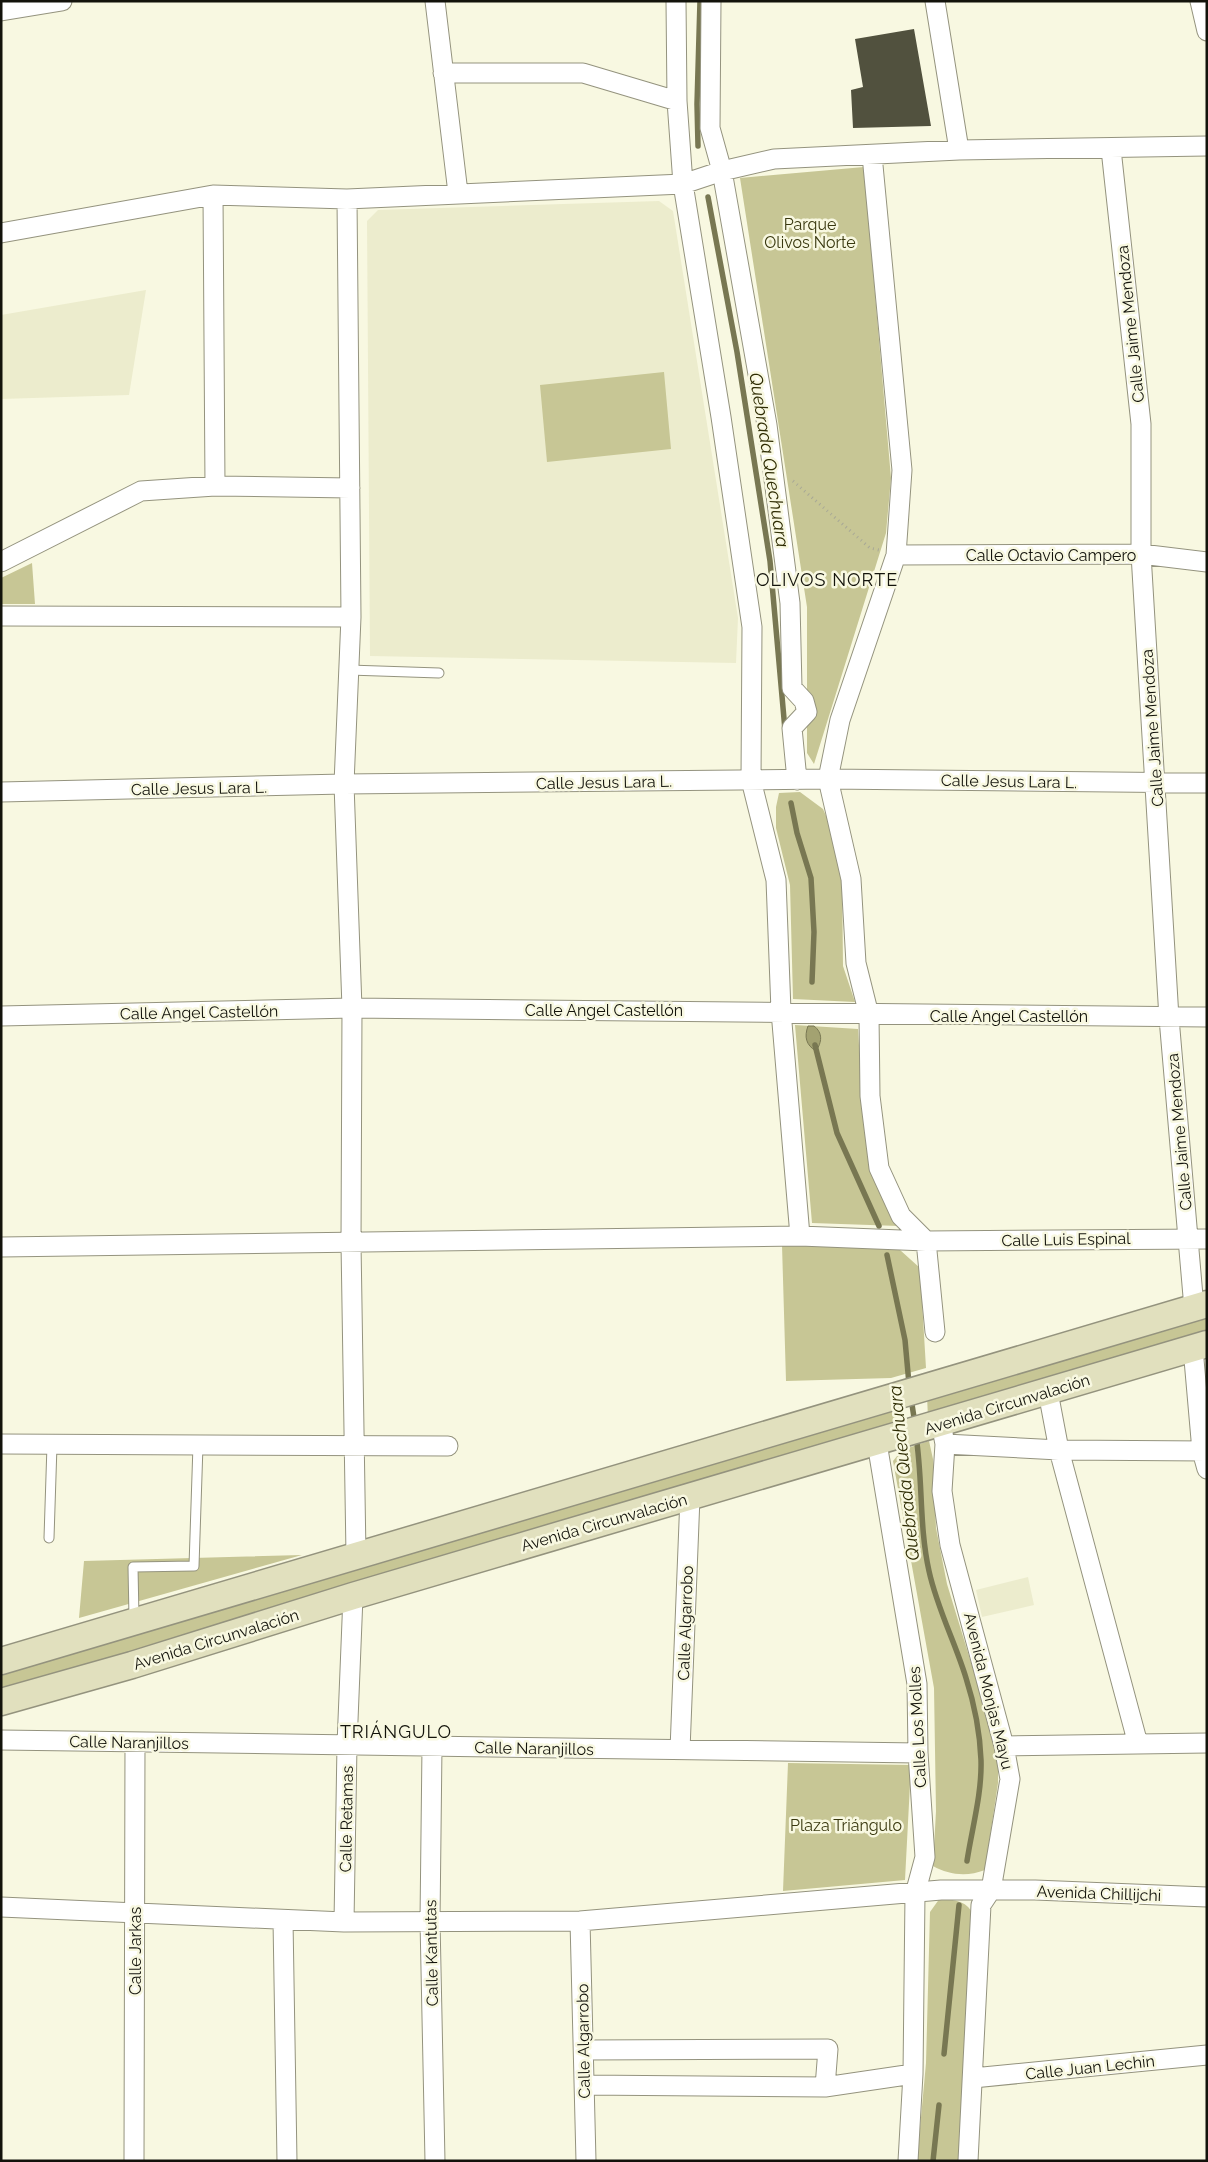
<svg xmlns="http://www.w3.org/2000/svg" width="1208" height="2162" viewBox="0 0 1208 2162" font-family="Raleway,sans-serif">
	<style>
		.built { fill: #ececcd }
		.green { fill: #c7c695 }
		.water { fill: #a3a271; stroke: #787752 }
		.lines { fill: none; stroke-linecap: round; stroke-linejoin: round }
		.stream { stroke: #787752; stroke-width: 5.5 }
		.building { fill: #51513e }
		.service-casing { stroke: #94937e; stroke-width: 11 }
		.minor-casing { stroke: #94937e; stroke-width: 21 }
		.secondary-casing { stroke: #94937e; stroke-width: 29 }
		.path { stroke: #a8a896; stroke-width: 3; stroke-dasharray: 1 4; stroke-linecap: butt }
		.service { stroke: #fff; stroke-width: 9 }
		.minor { stroke: #fff; stroke-width: 19 }
		.secondary { stroke: #e1e0be; stroke-width: 26 }
		.labels { text-anchor: middle; stroke-width: 5; stroke-linejoin: round; paint-order: stroke }
		.park-label { font-size: 16px; fill: #39380f; stroke: #f8f8e1 }
		.street-label { font-size: 16px; fill: #13130b; stroke: #f8f8e1 }
		.water-label { font-size: 18px; font-style: italic; fill: #2e2c03; stroke: #f8f8e1 }
		.neighbourhood-label { font-size: 18px; letter-spacing: 1px; fill: #13130b; stroke: #f8f8e1 }
	</style>
	<rect width="100%" height="100%" fill="#f8f8e1"/>
	<path class="built" d="M659,201L673,211L738,618L736,663L370,656L367,221L378,210Z
		M146,290L129,395L1,399V315Z
		M1028,1577L1034,1605L982,1617L976,1590Z"/>
	<path class="green" d="M864,167L891,478L886,533L814,764L807,753V607L740,178Z
		M664,372L671,449L547,462L540,385Z
		M32,563L35,604H1V578Z
		M800,792L823,809L833,832L842,876L843,966L855,1002L793,999L790,885L776,828V807L779,793Z
		M795,1025L858,1029L862,1094L899,1226L812,1223Z
		M810,1244L900,1250L920,1268L926,1368L891,1378L786,1381L782,1245Z
		M1207,1314V1336L928,1418L927,1396Z
		M895,1406L898,1426L1,1691V1671Z
		M929,1441L933,1459L936,1528L947,1584L984,1705L998,1765V1783L985,1870C967,1877 949,1875 933,1866L936,1811L934,1688L893,1461L902,1450Z
		M302,1555L79,1618L84,1561Z
		M788,1763L911,1765L905,1880L783,1891Z
		M940,1898C956,1901 968,1900 974,1917L959,2161H917L926,2063L930,1912Z"/>
	<path class="water" d="M808,1026H814C823,1033 822,1042 816,1051C806,1045 804,1037 808,1026Z"/>
	<g class="lines">
		<path class="stream" d="M698,146L697,104L700,1
			M708,197L737,352L770,561L785,730
			M791,803L797,833L811,878L814,932L812,982
			M815,1045L837,1133L879,1226
			M887,1255L905,1340L909,1384
			M911,1398L915,1424
			M916,1436C923,1481 919,1526 929,1571C937,1608 955,1642 966,1678C974,1703 980,1734 981,1760C982,1794 972,1828 967,1861
			M944,2054L959,1905
			M933,2161L939,2105"/>
	</g>
	<path class="building" d="M914,29L931,126L853,128L851,90L863,87L855,39Z"/>
	<g class="lines">
		<g class="service-casing">
			<path id="service" d="M349,670L439,673
				M49,1538L52,1445
				M134,1618L133,1567L194,1566L198,1445"/>
		</g>
		<g class="minor-casing">
			<path id="minor" d="M435,1L458,193
				M676,1L677,101L683,184L721,417L752,627L751,780L776,880L781,1011L800,1236
				M711,1L710,128L722,171L767,425L790,603L792,688L804,701L807,712L792,728L797,780
				M935,1L959,150
				M1200,1L1207,31
				M1,11L62,1
				M443,73H583L677,101
				M1111,149L1141,424V554L1169,1018L1194,1308
				M872,155L902,470L896,555L840,720L828,779L851,879L856,963L869,1015L870,1096L879,1168L901,1216L926,1241L935,1332
				M213,195L215,486
				M347,199L351,617L344,784L352,1008L351,1243L356,1555
				M1,233L213,195L347,199L683,184L722,171L774,159L959,150L1207,146
				M896,555L1141,554L1207,562
				M1,562L141,491L215,486L350,488
				M1,616L351,617
				M1,792L344,784L828,779L1207,783
				M1,1016L352,1008L1207,1017
				M1,1247L800,1236L926,1241L1207,1239
				M1193,1348L1202,1451L1207,1469
				M1048,1392L1059,1450L1138,1744
				M941,1423L945,1444L942,1491L950,1545L1004,1746L1010,1779L991,1890L981,1905L968,2161
				M877,1443L917,1684L918,1753L925,1857L915,1894L913,2074L908,2161
				M1,1444L448,1446
				M945,1444L1059,1450L1207,1451
				M1,1740L918,1753
				M432,1746L430,1921L435,2161
				M1004,1746L1207,1743
				M680,1750L690,1497
				M1,1907L344,1922L580,1921L941,1890H1035L1207,1897
				M283,1920L287,2161
				M580,1921L586,2161
				M344,1922L347,1745L353,1596
				M584,2050L828,2049L825,2087
				M973,2078L1207,2055
				M584,2085L825,2087L913,2074
				M134,2161L135,1742"/>
		</g>
		<g class="secondary-casing">
			<path id="secondary" d="M1,1661L1207,1304
				M1,1702L132,1665L353,1596L1207,1344"/>
		</g>
		<path class="path" d="M793,481L870,548L879,550"/>
		<use href="#service" class="service"/>
		<use href="#minor" class="minor"/>
		<use href="#secondary" class="secondary"/>
	</g>
	<g class="labels">
		<g class="park-label">
			<text x="810" y="230">Parque<tspan x="810" dy="18">Olivos Norte</tspan></text>
			<text x="846" y="1831">Plaza Triángulo</text>
		</g>
		<g class="street-label">
			<text transform="translate(1130 324) rotate(-96)" y="6">Calle Jaime Mendoza</text>
			<text x="1051" y="561">Calle Octavio Campero</text>
			<text transform="translate(1152 728) rotate(-94)" y="6">Calle Jaime Mendoza</text>
			<text transform="translate(1009 781) rotate(1)" y="6">Calle Jesus Lara L.</text>
			<text transform="translate(604 782) rotate(-1)" y="6">Calle Jesus Lara L.</text>
			<text transform="translate(199 788) rotate(-1)" y="6">Calle Jesus Lara L.</text>
			<text x="604" y="1016">Calle Angel Castellón</text>
			<text transform="translate(199 1012) rotate(-1)" y="6">Calle Angel Castellón</text>
			<text x="1009" y="1022">Calle Angel Castellón</text>
			<text transform="translate(1179 1132) rotate(-95)" y="6">Calle Jaime Mendoza</text>
			<text transform="translate(1066 1239) rotate(-1)" y="6">Calle Luis Espinal</text>
			<text transform="translate(1007 1404) rotate(-17)" y="6">Avenida Circunvalación</text>
			<text transform="translate(604 1522) rotate(-16)" y="6">Avenida Circunvalación</text>
			<text transform="translate(685 1623) rotate(-88)" y="6">Calle Algarrobo</text>
			<text transform="translate(216 1639) rotate(-17)" y="6">Avenida Circunvalación</text>
			<text transform="translate(989 1691) rotate(76)" y="6">Avenida Monjas Mayu</text>
			<text transform="translate(917 1727) rotate(-93)" y="6">Calle Los Molles</text>
			<text transform="translate(129 1742) rotate(1)" y="6">Calle Naranjillos</text>
			<text transform="translate(534 1748) rotate(1)" y="6">Calle Naranjillos</text>
			<text transform="translate(346 1819) rotate(-89)" y="6">Calle Retamas</text>
			<text transform="translate(1099 1893) rotate(2)" y="6">Avenida Chillijchi</text>
			<text transform="translate(135 1951) rotate(-90)" y="6">Calle Jarkas</text>
			<text transform="translate(431 1953) rotate(-91)" y="6">Calle Kantutas</text>
			<text transform="translate(583 2041) rotate(-91)" y="6">Calle Algarrobo</text>
			<text transform="translate(1090 2067) rotate(-6)" y="6">Calle Juan Lechin</text>
		</g>
		<g class="water-label">
			<text transform="translate(769 460) rotate(81)" y="6">Quebrada Quechuara</text>
			<text transform="translate(904 1473) rotate(-96)" y="6">Quebrada Quechuara</text>
		</g>
		<g class="neighbourhood-label">
			<text x="827" y="586">OLIVOS NORTE</text>
			<text x="396" y="1738">TRIÁNGULO</text>
		</g>
	</g>
	<rect width="1208" height="2162" fill="none" stroke="#13130b" stroke-width="5"/>
</svg>
